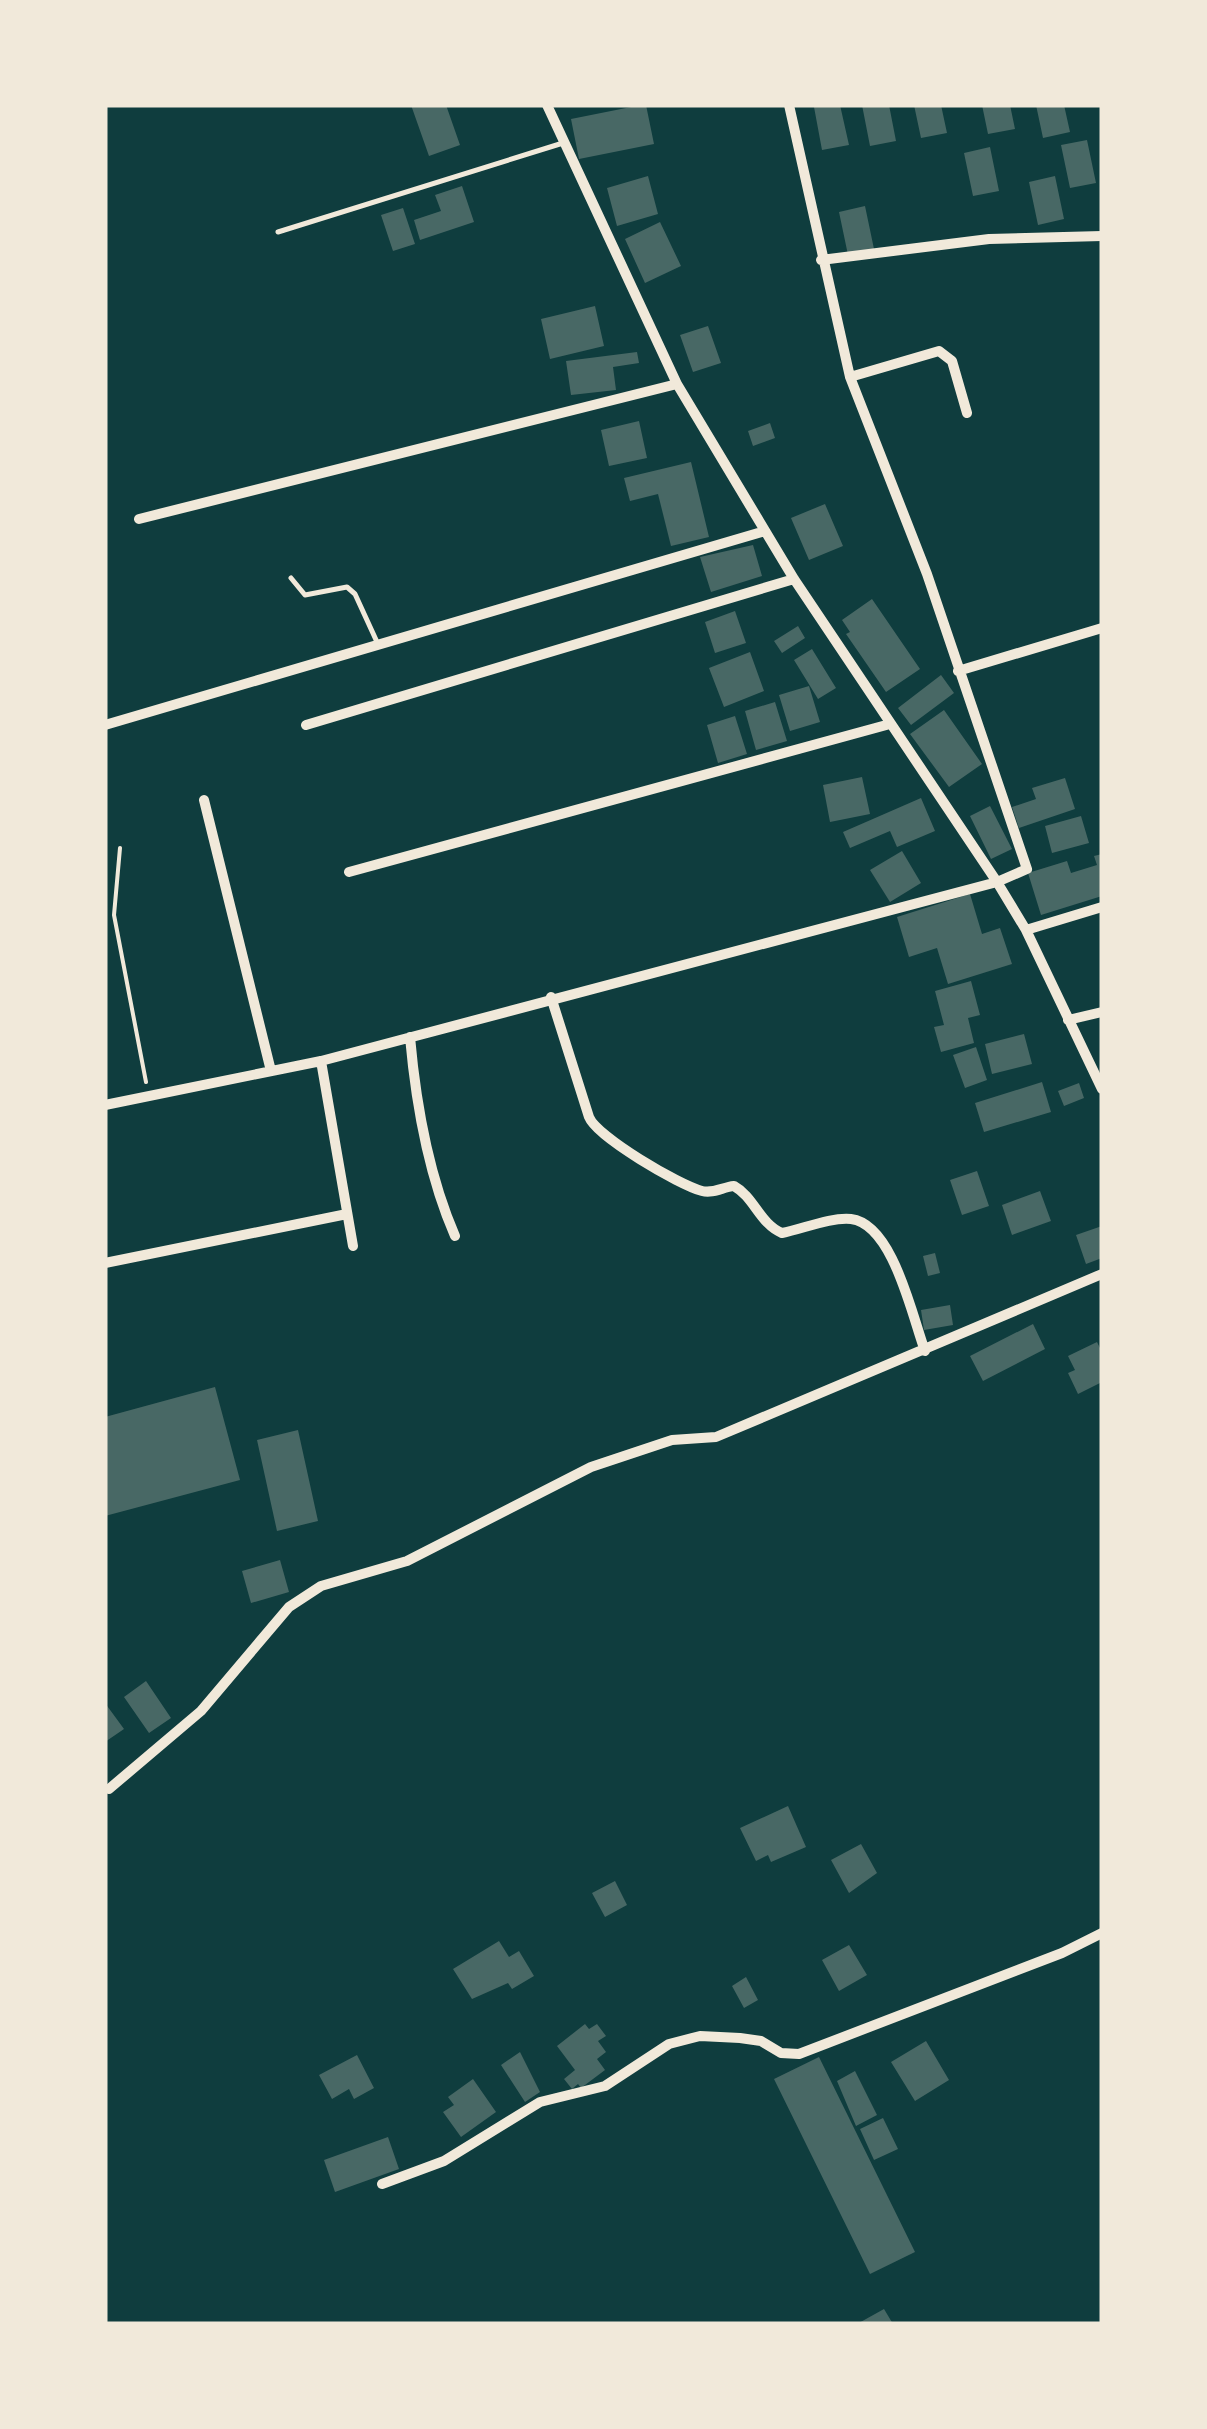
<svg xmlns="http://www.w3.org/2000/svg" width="1207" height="2429" viewBox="0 0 1207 2429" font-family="'Alegreya Sans',sans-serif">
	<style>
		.building { fill: #486865 }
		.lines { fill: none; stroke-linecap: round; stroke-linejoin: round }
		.path { stroke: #f1e9da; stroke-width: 4 }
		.service { stroke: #f1e9da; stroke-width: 5 }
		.minor { stroke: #f1e9da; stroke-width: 10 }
	</style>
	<rect width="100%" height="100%" fill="#0f3d3e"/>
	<path class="building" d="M411,105H446L460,145L429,156Z
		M641,105H646L654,144L579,159L571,119Z
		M840,105L849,145L822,150L814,107Z
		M862,105H889L896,141L870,146Z
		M914,105H941L947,133L921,138Z
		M982,105H1010L1015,129L988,134Z
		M1036,105H1064L1070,132L1043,138Z
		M1087,140L1096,183L1070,188L1061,145Z
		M990,147L999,191L973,196L964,153Z
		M648,176L658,214L617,226L607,188Z
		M1055,176L1064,219L1038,225L1029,182Z
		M462,186L474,222L420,240L414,220L441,211L435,195Z
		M865,206L874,249L848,255L839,212Z
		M403,208L415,244L393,251L381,215Z
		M660,222L681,266L645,283L625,239Z
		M595,306L604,346L550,359L541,319Z
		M708,326L721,363L693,372L680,335Z
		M637,352L639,363L613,367L616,390L571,395L566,361Z
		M639,421L647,458L609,466L601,430Z
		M770,423L775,438L753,446L748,431Z
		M691,462L709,537L671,546L658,494L630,501L624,478Z
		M825,504L843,546L809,560L791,518Z
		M753,545L762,576L711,592L700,557Z
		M872,599L920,669L886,692L846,634L850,632L842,620Z
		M735,611L746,643L715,653L705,622Z
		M798,626L805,638L782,653L774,641Z
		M812,649L836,688L818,699L794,660Z
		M750,652L764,691L724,707L709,668Z
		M941,675L954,693L911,725L898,708Z
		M809,686L820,722L790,731L779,695Z
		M775,702L787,741L756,750L745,711Z
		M944,710L982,764L949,787L910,734Z
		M735,716L747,754L718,763L707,725Z
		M862,777L870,814L830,822L823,785Z
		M1065,778L1075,809L1019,828L1012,807L1036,799L1032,788Z
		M921,798L935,831L897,847L890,831L850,848L843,832Z
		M990,806L1012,849L991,859L970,816Z
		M1081,816L1089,843L1052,853L1045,826Z
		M902,851L921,883L890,902L870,870Z
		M1102,854V896L1041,915L1028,873L1067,861L1071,873L1097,865L1094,856Z
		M970,894L982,934L1000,928L1012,964L948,984L937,948L909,957L897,917Z
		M971,981L980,1015L968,1018L974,1043L941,1052L934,1027L944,1025L935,991Z
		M1024,1034L1032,1064L992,1074L985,1044Z
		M976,1047L987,1080L965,1088L953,1055Z
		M1042,1082L1051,1112L984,1132L975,1103Z
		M1079,1083L1084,1098L1064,1106L1058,1091Z
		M977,1171L989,1206L962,1215L950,1180Z
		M1040,1191L1051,1221L1012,1235L1002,1205Z
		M1102,1226V1258L1086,1264L1076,1235Z
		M935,1253L940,1273L928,1276L923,1256Z
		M950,1305L953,1325L924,1330L921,1310Z
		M1033,1324L1045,1349L983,1381L970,1356Z
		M1097,1342L1102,1352V1382L1078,1394L1068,1373L1075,1370L1068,1356Z
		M215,1387L240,1480L105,1516V1417Z
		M298,1430L318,1521L277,1531L257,1440Z
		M280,1560L289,1592L251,1603L242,1571Z
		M146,1681L171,1718L149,1733L124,1697Z
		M105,1703L124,1729L105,1742Z
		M788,1806L806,1847L771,1862L768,1855L756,1861L740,1828Z
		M861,1844L877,1873L849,1893L831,1860Z
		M615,1881L627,1905L605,1917L592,1893Z
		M499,1941L509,1957L519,1951L534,1976L512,1989L508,1983L472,1999L453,1969Z
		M849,1945L867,1975L839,1991L822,1960Z
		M746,1977L758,2000L744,2008L732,1986Z
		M585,2024L589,2029L597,2024L606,2036L598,2041L606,2052L597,2059L605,2070L581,2088L578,2084L572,2089L564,2079L575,2070L557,2046Z
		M926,2041L949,2080L915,2101L891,2062Z
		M520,2052L540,2092L525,2102L501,2065Z
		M357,2055L374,2088L354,2099L349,2089L332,2099L319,2075Z
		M819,2057L915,2252L870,2274L774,2079Z
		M855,2071L877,2115L856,2126L837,2081Z
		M473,2079L496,2112L461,2137L443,2112L454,2105L448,2097Z
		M883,2118L898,2149L874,2160L860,2129Z
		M388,2137L399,2169L335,2192L324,2160Z
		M884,2309L893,2324H857Z"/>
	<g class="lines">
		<path class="path" d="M120,848L114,915L146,1082"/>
		<path class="service" d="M278,232L563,143
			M291,578L305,595L347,587L355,594L377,642"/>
		<path class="minor" d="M547,105L677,384L794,579L997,882L1026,930L1102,1089
			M821,260L989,239L1102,236
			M850,377L939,351L952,361L967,413
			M139,519L677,384
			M958,671L1102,628
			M105,725L765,531
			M306,725L794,579
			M204,800L271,1071
			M349,872L890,724
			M1026,930L1102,907
			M551,997L589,1117C597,1137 679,1185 702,1191C713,1194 723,1187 734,1186C754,1197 760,1224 782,1233C803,1229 830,1217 851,1219C893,1224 912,1316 925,1351
			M1068,1020L1102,1012
			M410,1037C416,1105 428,1174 455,1236
			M321,1061L353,1246
			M105,1105L321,1061L997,882L1027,869L927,574L850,377L789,105
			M105,1263L347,1214
			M109,1789L201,1711L289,1607L321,1586L407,1561L591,1467L672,1440L716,1437L1102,1274
			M382,2184L444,2161L540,2102L605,2086L669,2044L700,2036L740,2038L761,2041L781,2053L799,2054L1062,1953L1102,1933"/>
	</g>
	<rect width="1207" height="2429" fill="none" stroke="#f1e9da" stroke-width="215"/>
</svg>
